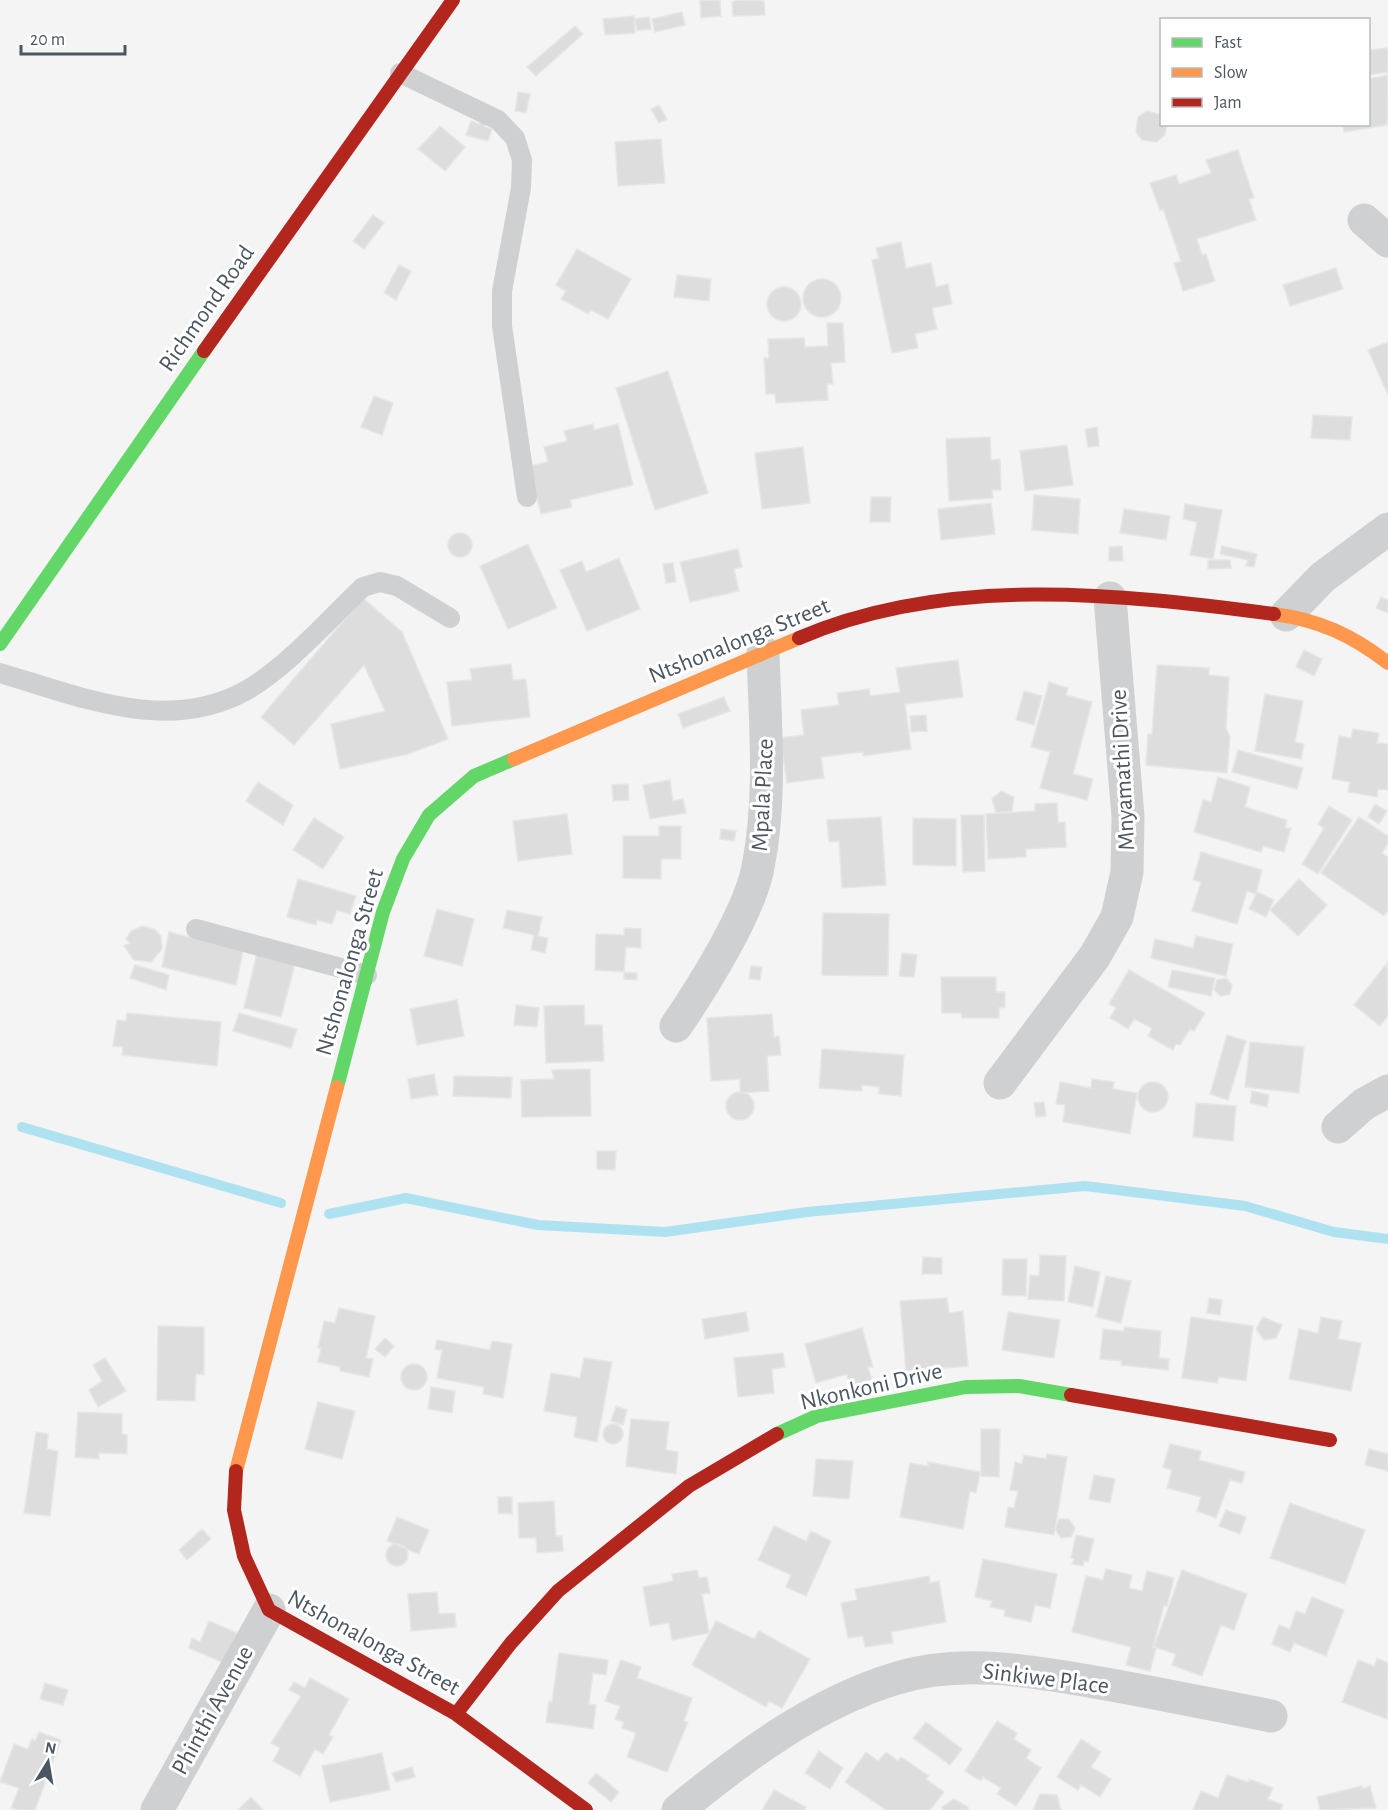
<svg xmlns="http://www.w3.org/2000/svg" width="1388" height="1810" viewBox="0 0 1388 1810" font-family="'Alegreya Sans',sans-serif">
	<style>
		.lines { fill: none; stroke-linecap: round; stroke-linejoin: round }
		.stream { stroke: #aee2f0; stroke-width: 10 }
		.building { fill: #ddddde; stroke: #e5e6e7; stroke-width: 1.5 }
		.lane { stroke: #ced0d2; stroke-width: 20 }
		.street { stroke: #ced0d2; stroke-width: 33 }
		.fast { stroke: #63d668; stroke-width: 14 }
		.slow { stroke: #ff974d; stroke-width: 14 }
		.jam { stroke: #b3261e; stroke-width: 14 }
		.labels { text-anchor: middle; stroke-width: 6; stroke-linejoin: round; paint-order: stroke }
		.street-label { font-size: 24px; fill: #4a5661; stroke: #fff }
	</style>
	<rect width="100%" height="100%" fill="#f4f4f4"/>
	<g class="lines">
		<path class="stream" d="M22,1127L281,1203
			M329,1214L406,1198L538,1225L665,1232L807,1212L1085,1186L1245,1206L1334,1232L1388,1239"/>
	</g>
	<path class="building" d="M700,0H720L721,16L701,18Z
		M737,0L764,1L765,15L733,16L732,2Z
		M682,12L685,25L655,32L652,19Z
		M634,16L635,33L605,35L603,19Z
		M649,17L651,29L637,31L635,19Z
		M575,26L583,34L536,76L527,67Z
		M1388,48V72L1368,75V50Z
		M1388,75L1387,125L1344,132L1343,124H1368V79Z
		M518,92L530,94L526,113L515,111Z
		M659,105L667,119L659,123L651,109Z
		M1147,111L1162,115V124H1167L1165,135L1157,142L1142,140L1136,132L1138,117Z
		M480,120L486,122L485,127L492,129L488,141L466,135L471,121L479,124Z
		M440,126L465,147L445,171L418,149Z
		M661,139L665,183L618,186L615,142Z
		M1238,150L1254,198L1249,199L1256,220L1197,239L1202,255L1206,254L1215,281L1183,291L1174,263L1181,261L1163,209L1160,211L1150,183L1176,175L1179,184L1211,173L1206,160Z
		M373,215L384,223L364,249L353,241Z
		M901,242L906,268L931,263L936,287L948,284L952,304L932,308L937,329L915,334L918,348L892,353L872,260L879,258L876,248Z
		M577,249L631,279L608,319L591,310L588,314L561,299L566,291L556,285Z
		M399,265L411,271L396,300L384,293Z
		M1336,268L1343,289L1290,306L1283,285Z
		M677,275L711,279L709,301L674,297Z
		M803 298a19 19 0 1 1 38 0a19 19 0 1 1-38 0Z
		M767 304a17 17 0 1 1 34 0a17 17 0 1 1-34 0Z
		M827,323H843L845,362L831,363L833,384H827L828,400L776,403L775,394H766L764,358H769L768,339L804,338L805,347L828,346Z
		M1388,342V395L1368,350Z
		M668,371L708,493L655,510L616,388Z
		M374,396L393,403L382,435L361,427Z
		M1313,415L1352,417L1350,440L1311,438Z
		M593,424L594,430L618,424L633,485L570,500L572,507L541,514L529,466L548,462L544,447L567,441L564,431Z
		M1097,427L1099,446L1088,447L1085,429Z
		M990,437L991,460L1000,459L1001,490H992L993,498L949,501L946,439Z
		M1067,445L1073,485L1025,491L1020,451Z
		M803,447L810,503L762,509L755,453Z
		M1034,495L1080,499L1078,534L1032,530Z
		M871,497H891L890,522H870Z
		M991,503L995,534L941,540L938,509Z
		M1185,504L1222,510L1213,559L1190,555L1197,522L1183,519Z
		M1124,509L1170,516L1166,540L1120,533Z
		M448 545a12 12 0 1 1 24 0a12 12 0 1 1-24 0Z
		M528,544L557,608L508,629L480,566Z
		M1122,546L1123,561H1109V547Z
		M1222,546L1257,554L1254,567L1246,566L1248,560L1220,554Z
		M738,549L742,567L734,569L739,591L690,602L680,562Z
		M619,558L640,609L587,631L560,570L582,561L586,572Z
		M1208,560H1230L1231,568L1208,569Z
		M673,563L676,582L666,583L663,564Z
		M1381,597L1388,600V613L1376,608Z
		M363,598L402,632L448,739L408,754L340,769L331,724L385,711L364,665L294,745L261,717Z
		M1304,650L1322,659L1314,676L1296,667Z
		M958,660L963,697L905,704L911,749L864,756L863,752L821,757L824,778L787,783L780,738L804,735L801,710L839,705L837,693L869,689L870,696L900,692L896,668Z
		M511,664L513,680L526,679L530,717L452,726L447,682L472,680L470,669Z
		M1157,665L1209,668V675L1229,677L1226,728L1230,737L1227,773L1146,765L1148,734H1152Z
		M1049,682L1068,688L1066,695L1092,702L1073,774L1093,779L1087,800L1040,788L1050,752L1031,747Z
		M1024,691L1042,696L1034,725L1016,720Z
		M1265,694L1303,701L1295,742L1304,744L1301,759L1255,751Z
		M724,697L730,711L683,728L678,714Z
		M926,715L927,731L911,732L910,716Z
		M1353,729L1379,733L1377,743L1388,744V790L1378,789L1377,797L1348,792L1350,782L1332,779L1339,736L1351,738Z
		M1238,750L1303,768L1297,789L1232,772Z
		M1218,777L1250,787L1245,807L1287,820L1285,828H1291L1284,852L1263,846L1261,852L1194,832L1203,800L1211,802Z
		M670,780L673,801L683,799L686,813L650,819L643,785Z
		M258,782L293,805L283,825L246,801Z
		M628,784L629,800L613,801L612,785Z
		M1001,791L1014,797L1012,811L996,813L992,799Z
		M1057,803L1058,823L1065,822L1066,847L1026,849V857L988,859L986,814L1035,811V804Z
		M1375,804L1387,811L1379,824L1368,817Z
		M1329,806L1352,820L1318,874L1302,864L1324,828L1318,824Z
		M567,814L572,854L518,861L513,821Z
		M961,815H984L985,871L963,872Z
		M881,817L886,885L842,888L839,841L829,842L827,820Z
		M1359,817L1388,836V843L1382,853L1388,857V910L1384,916L1321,873Z
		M314,818L344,837L323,869L293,850Z
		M913,818L956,819V866L913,865Z
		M659,826H681V859H661V879L623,878V836H659Z
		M721,829L736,831L734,841L720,839Z
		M1201,852L1262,870L1256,894L1247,891L1237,924L1192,911L1201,882L1193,880Z
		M298,879L356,896L350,914L337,910L332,924L317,920L316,925L287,917Z
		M1299,879L1327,905L1298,936L1270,910Z
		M1257,892L1274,900L1266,917L1249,909Z
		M437,909L474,919L462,966L424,956Z
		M507,910L542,917L538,936L548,938L545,953L531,950L534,935L503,928Z
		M823,913L889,914L888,976L822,975Z
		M142,926L154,929L161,936L162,949L151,962L134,960L124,946L130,943L126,939L131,931Z
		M624,928L641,929V948L626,947L624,972L595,970L596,934L624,935Z
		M169,932L243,951L236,985L162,967Z
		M1196,936L1233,944L1226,976L1151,958L1155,939L1193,948Z
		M257,953L295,964L281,1017L244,1008Z
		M902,953L917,955L914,977L899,976Z
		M1387,963L1388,1016L1380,1026L1354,1005Z
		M135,965L169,975L166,990L130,978Z
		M751,966L762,967L760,980L749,979Z
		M1129,970L1205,1013L1194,1031L1190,1029L1180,1045L1176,1044L1173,1050L1148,1036L1152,1028L1134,1019L1128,1029L1110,1018L1116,1008L1109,1004Z
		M1172,970L1215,978L1211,996L1168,987Z
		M624,972L637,973V980L624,979Z
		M941,977H996V992H1005V1007L999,1008V1018H962L961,1013H942Z
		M1226,978L1232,985L1230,994L1221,996L1214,990L1217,980Z
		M457,1000L464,1036L417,1045L410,1009Z
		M516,1005L539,1008L537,1027L514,1025Z
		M584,1005L585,1025H602L604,1061L546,1063L544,1006Z
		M127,1013L221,1022L217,1066L122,1055L123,1047L113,1046L117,1020L126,1021Z
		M239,1013L297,1029L291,1048L233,1031Z
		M772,1014L774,1037L779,1036L781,1055L767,1056L769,1091L740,1093V1079L711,1081L707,1018Z
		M1227,1035L1246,1041L1228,1100L1210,1094Z
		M1250,1042L1304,1047L1299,1093L1245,1087Z
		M822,1049L904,1055L901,1096L879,1094V1087L862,1085V1091L819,1088Z
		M590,1069L591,1116L522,1117L521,1080L554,1079L552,1070Z
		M434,1074L438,1095L411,1099L408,1079Z
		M454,1076L512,1077L511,1098L453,1096Z
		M1092,1079L1114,1082L1113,1089L1137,1093L1130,1134L1063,1122L1065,1105L1056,1104L1060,1082L1091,1088Z
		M1138 1097a15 15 0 1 1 30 0a15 15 0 1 1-30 0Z
		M1252,1091L1269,1095L1267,1107L1250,1103Z
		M726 1106a14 14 0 1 1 28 0a14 14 0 1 1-28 0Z
		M1044,1102L1046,1116L1036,1117L1034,1103Z
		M1196,1103L1236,1106L1233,1141L1193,1137Z
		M597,1151H616L615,1170L597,1169Z
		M1040,1255L1066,1256L1064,1301L1028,1299L1030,1275L1039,1276Z
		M923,1257L942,1258V1274H922Z
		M1003,1259H1027L1026,1296L1002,1295Z
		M1075,1266L1100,1272L1093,1307L1068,1302Z
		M1106,1276L1131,1281L1121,1323L1096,1317Z
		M947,1298L949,1313L963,1311L968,1366L906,1371L900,1301Z
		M1209,1298L1222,1300L1220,1315L1207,1313Z
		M339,1308L375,1316L366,1358L373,1359L369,1377L340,1371V1367L318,1362L321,1348H318L324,1321L335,1323Z
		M746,1312L749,1331L705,1339L702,1319Z
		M1008,1312L1060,1320L1054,1358L1002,1350Z
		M1191,1317L1253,1326L1246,1381L1219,1377L1217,1383L1182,1378Z
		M1263,1317L1282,1325L1276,1338L1264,1340L1256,1329Z
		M1321,1317L1342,1321L1338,1339L1361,1343L1351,1391L1289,1379L1299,1329L1318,1333Z
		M158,1326L204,1327V1375L196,1374L195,1401L157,1400Z
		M1124,1327L1161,1331L1159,1358L1169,1359L1168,1370L1121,1365L1122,1361L1100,1359L1103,1329L1124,1331Z
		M862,1328L873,1367H868L872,1380L850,1387L847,1374L816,1383L805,1344Z
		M385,1338L394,1346L385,1357L375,1349Z
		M437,1340L490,1350L492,1341L512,1344L503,1398L483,1394L484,1387L437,1378L442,1350L435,1349Z
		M783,1353L785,1367L772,1369L774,1393L738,1397L734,1358Z
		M105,1358L126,1391L98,1407L89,1390L102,1381L93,1365Z
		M584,1358L612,1362L597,1442L574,1437L577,1417L544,1411L551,1373L580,1378Z
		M401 1377a13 13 0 1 1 26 0a13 13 0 1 1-26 0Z
		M431,1387L455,1391L452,1413L428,1409Z
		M318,1402L355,1411L342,1459L305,1449Z
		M616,1406L627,1410L623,1425L611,1421Z
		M78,1412L122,1414V1434L127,1435V1454L99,1453V1459L75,1457Z
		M631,1419L669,1422L666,1450L678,1452L676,1474L626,1466Z
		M603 1434a10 10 0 1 1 20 0a10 10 0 1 1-20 0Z
		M981,1429H1000L999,1477L981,1476Z
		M36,1432L48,1434L47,1449L58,1451L50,1516L24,1513Z
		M1170,1444L1201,1451L1199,1460L1245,1472L1242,1483L1230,1480L1216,1518L1197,1511L1201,1497L1167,1488L1172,1470L1163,1467Z
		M1369,1449L1388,1454V1471L1365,1465Z
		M1047,1454L1067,1457L1054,1535L1005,1527L1008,1507L1014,1508L1018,1491L1010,1490L1015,1462L1022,1464L1024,1455L1046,1459Z
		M816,1459L853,1461L849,1499L813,1496Z
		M928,1462L980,1472L976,1493L970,1491L963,1529L900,1517L910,1463L928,1466Z
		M1094,1475L1115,1479L1110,1503L1089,1499Z
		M498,1497H512V1514L498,1513Z
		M554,1501L556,1536H562L563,1551L537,1553L536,1538H519L518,1503Z
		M1290,1503L1365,1530L1345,1584L1270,1558Z
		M1226,1510L1246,1517L1240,1534L1219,1526Z
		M397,1517L429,1530L419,1554L387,1541Z
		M1059,1519H1069L1075,1528L1071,1537L1061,1538L1055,1529Z
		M774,1526L806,1541L811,1531L831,1541L806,1596L786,1587L791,1575L758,1560Z
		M202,1529L211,1539L187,1560L179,1550Z
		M1076,1535L1094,1539L1088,1562L1084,1561L1083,1566L1072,1564L1074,1559L1071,1558Z
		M386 1555a11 11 0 1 1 22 0a11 11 0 1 1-22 0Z
		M983,1559L1057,1574L1050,1608L1035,1605L1031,1622L1004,1616L1005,1610L990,1607L992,1601L975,1597Z
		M1106,1569L1132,1575L1129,1588L1142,1591L1147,1571L1174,1578L1167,1606L1164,1605L1153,1647L1156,1648L1150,1671L1126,1665L1131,1647L1072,1632L1086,1576L1103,1580Z
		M697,1570L699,1578L707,1577L710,1593L702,1594L709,1633L672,1640L669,1623L650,1626L643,1587L673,1581L672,1574Z
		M1182,1570L1247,1594L1234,1630L1221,1625L1202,1676L1172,1665L1176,1654L1154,1647Z
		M929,1576L930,1583L939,1581L946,1622L891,1632L893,1643L865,1647L863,1636L848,1638L841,1603L857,1600L855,1589Z
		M437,1592L439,1614L455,1613L456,1627L411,1631L408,1594Z
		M1312,1597L1344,1610L1326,1656L1294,1643L1290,1652L1272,1644L1279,1625L1290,1629L1296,1611L1305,1614Z
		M209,1621L237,1633L224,1663L189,1648L192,1638L200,1642Z
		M716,1621L754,1639L759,1631L810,1659L782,1708L769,1701L766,1707L692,1665Z
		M559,1653L608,1660L606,1675L593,1673L589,1704L596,1705L593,1729L546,1722L549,1701L552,1702Z
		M1377,1658L1388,1663L1387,1719L1342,1702L1358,1660L1374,1666Z
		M621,1660L641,1667L637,1678L692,1698L684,1721L688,1722L667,1772L627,1757L636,1733L622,1728L624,1722L615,1719L620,1706L605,1701Z
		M310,1678L349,1699L329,1735L333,1737L323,1754L315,1749L300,1776L273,1761L280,1748L271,1743L301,1696L289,1690L294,1682L305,1688Z
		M45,1683L68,1690L63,1705L40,1699Z
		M997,1721L1017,1733L1014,1739L1031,1750L1026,1758L1041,1768L1016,1806L997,1794L1001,1788L983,1777L981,1781L965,1771Z
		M926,1722L962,1749L950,1765L913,1738Z
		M39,1732L61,1740L35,1810H18L11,1808L19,1788L0,1782L14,1744L28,1749L32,1739L35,1741Z
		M1081,1739L1101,1752L1091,1767L1111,1779L1100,1797L1081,1785L1078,1790L1057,1777Z
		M819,1751L843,1768L830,1789L805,1773Z
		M866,1752L878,1761L886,1752L898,1761L901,1757L929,1776L926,1779L944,1792L930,1810H886L845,1782Z
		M382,1753L390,1790L330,1802L322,1766Z
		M412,1767L415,1777L396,1782L392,1773Z
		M596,1773L619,1792L611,1802L588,1783Z
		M1227,1775L1248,1782L1249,1779L1273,1788L1268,1799L1283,1805L1281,1810H1193L1201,1791L1218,1798Z
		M1362,1786L1363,1789L1370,1786L1376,1808L1320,1810L1317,1797Z
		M774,1790L806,1807L805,1810H762Z
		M1040,1794L1057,1795L1061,1810H1033Z
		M251,1797L263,1810H238Z
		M954,1799L968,1807V1810H942V1807Z"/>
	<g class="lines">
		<path class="lane" d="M400,73L498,120L515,138L522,160L521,188L502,291V326L527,497
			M0,673C79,696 168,735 247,690C288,666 328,620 363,587L380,582L397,586L450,618
			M196,929L367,975"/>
		<path class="street" d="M1364,220L1388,241
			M1286,615L1323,577L1388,529
			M676,1026C702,988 750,912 758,867C772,797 765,723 763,652
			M1000,1083L1095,956L1117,917L1127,872L1128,817L1110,598
			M1338,1127L1364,1104L1388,1091
			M157,1810L269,1610
			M678,1810C743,1757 813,1704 894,1679C963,1657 1037,1672 1106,1684C1161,1694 1216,1705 1271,1716"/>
		<path class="fast" d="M0,644L204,351
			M337,1087L383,912L403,859L429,815L474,776L514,759
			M777,1434L817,1416L966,1387L1019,1386L1071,1395"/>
		<path class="slow" d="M1274,614C1319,620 1352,635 1388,663
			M514,759L799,638
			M236,1471L337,1087"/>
		<path class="jam" d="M204,351L453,0
			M799,638C948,574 1118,594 1274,614
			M1071,1395L1330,1440
			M236,1471L234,1510L244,1556L269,1610L456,1714L586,1810
			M456,1714L511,1643L558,1591L689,1486L777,1434"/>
	</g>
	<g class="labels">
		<g class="street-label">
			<text transform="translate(206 308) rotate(-55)" y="8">Richmond Road</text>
			<text transform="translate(739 640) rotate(-22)" y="8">Ntshonalonga Street</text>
			<text transform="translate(1122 770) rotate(-93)" y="8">Mnyamathi Drive</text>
			<text transform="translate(762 795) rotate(-87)" y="8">Mpala Place</text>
			<text transform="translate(349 962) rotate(-74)" y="8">Ntshonalonga Street</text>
			<text transform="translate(871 1386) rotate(-13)" y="8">Nkonkoni Drive</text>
			<text transform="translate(374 1642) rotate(29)" y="8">Ntshonalonga Street</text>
			<text transform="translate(1046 1678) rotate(7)" y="8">Sinkiwe Place</text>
			<text transform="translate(212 1710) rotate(-61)" y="8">Phinthi Avenue</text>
		</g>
	</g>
	<rect x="1160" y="18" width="210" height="108" fill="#ffffff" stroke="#b7bbc0" stroke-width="1.5"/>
	<rect x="1172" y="38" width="30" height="9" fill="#63d668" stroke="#b7bbc0" stroke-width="1.5"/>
	<text x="1214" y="48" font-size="18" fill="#4a5661">Fast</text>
	<rect x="1172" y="68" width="30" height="9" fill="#ff974d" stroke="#b7bbc0" stroke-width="1.5"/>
	<text x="1214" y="78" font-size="18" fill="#4a5661">Slow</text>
	<rect x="1172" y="98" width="30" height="9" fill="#b3261e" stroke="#b7bbc0" stroke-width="1.5"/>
	<text x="1214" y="108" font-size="18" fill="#4a5661">Jam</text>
	<g transform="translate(48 1762) rotate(11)" stroke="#ffffff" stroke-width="4.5" paint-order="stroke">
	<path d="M0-4.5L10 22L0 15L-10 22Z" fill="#4a5661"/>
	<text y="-9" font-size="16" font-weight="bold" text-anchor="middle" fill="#4a5661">N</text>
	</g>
	<path d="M21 45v9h104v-9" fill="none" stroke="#4a5661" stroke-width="3"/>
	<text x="30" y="45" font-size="18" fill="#4a5661" stroke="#ffffff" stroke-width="4.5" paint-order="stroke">20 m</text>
</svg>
